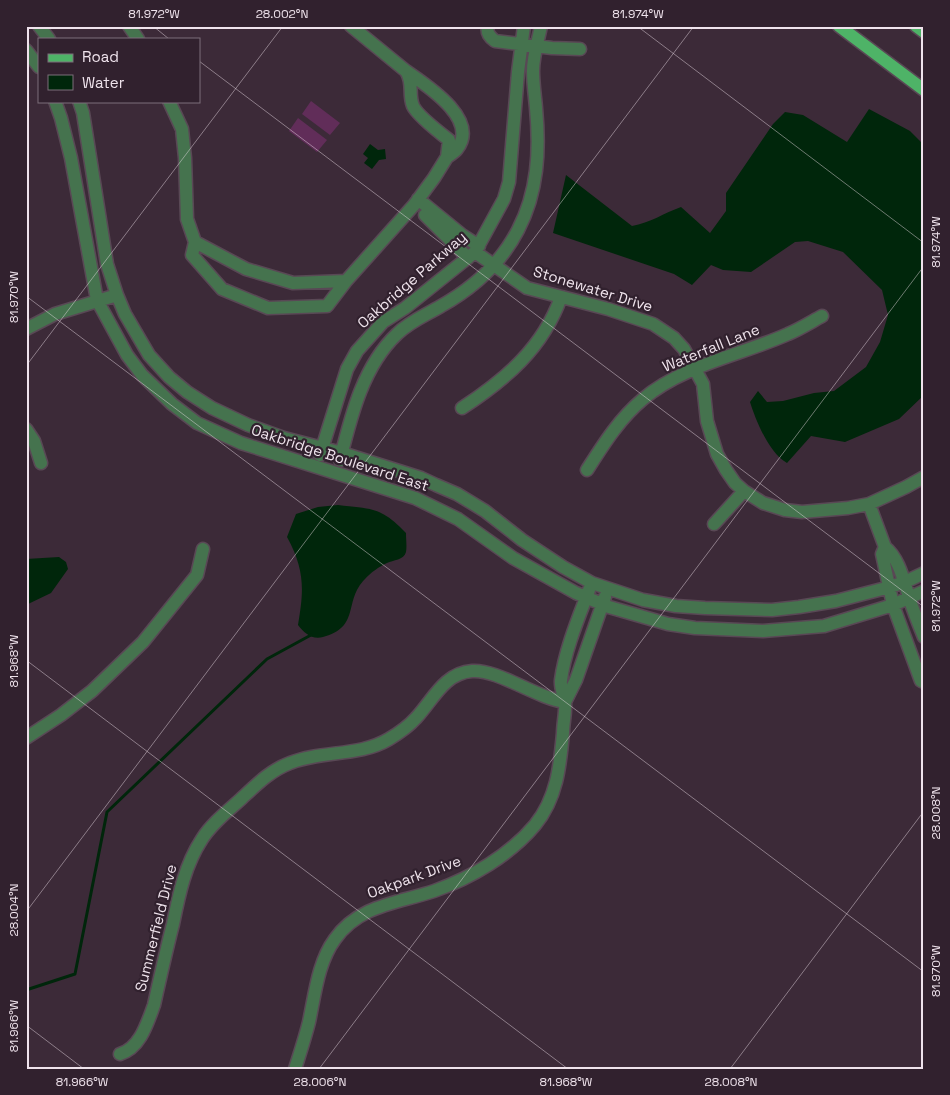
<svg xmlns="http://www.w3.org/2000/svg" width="950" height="1095" viewBox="0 0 950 1095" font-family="'Space Grotesk',sans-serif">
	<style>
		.green { fill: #612d59 }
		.water { fill: #00260b }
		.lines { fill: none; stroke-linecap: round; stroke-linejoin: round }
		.stream { stroke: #00260b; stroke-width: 3 }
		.minor-casing { stroke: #594855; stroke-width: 15 }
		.major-casing { stroke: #594855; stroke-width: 15 }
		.minor { stroke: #45734e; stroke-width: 12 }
		.major { stroke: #4eb367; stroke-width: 12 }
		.ticks { fill: none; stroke: #efe3ec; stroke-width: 1; stroke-opacity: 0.45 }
		.labels { text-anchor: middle; stroke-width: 4.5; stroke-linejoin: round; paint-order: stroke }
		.street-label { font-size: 15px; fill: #efe3ec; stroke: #31212e }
		.neatline { fill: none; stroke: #efe3ec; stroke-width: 2 }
		.ticks-label { font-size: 12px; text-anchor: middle; fill: #efe3ec }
	</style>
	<rect width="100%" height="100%" fill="#3c2a38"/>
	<path class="green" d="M311,101L340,123L330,135L302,114Z
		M298,118L327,140L317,152L289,131Z"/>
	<path class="water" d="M869,109L910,131L924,145V395L899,419L845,442L811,436L787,463C769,453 756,421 750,402L758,391L767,402L783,401L814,393L834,391L866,367L880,342L888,315L882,290L843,252L808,241L795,242L751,272L723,270L711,265L692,285L674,274L553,233L566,175L632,226C650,223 664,213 681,207L710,233L726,211V193L773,124L785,112L803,115L847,142Z
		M370,144L378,150L385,149L386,159L379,160L372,169L364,163L368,158L363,154Z
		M338,505C373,509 381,507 406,533C406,539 407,547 406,552C404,560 393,560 387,563C380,566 370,573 365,579C343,601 361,627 323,637C312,640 304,633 298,625C304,590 305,570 287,537L296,514L318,507Z
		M59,557L66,562L68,569L51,593L26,605V559Z"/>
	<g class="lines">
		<path class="stream" d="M26,990L75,974L107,812L267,659L311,635"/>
		<g class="minor-casing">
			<path id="minor" d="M39,26L49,39
				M129,26L138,39
				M488,26C486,33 490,37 495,41L552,48L580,49
				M26,50L39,67
				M406,71C426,85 480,119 457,149C455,152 450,155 447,157
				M55,101L61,118L71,158L97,300L127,355L142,375L172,404L197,423L241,443L415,498L458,519L513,558L576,593L609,607L668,624L695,628L763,631L824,626L893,605L924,591
				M79,101L83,113L107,264L117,295L125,314L149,355L169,377L187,392L212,408L248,425L284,438L342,453L421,478L436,485L457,494L485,511L522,540L563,567L592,583L643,600L676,606L705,608L772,610L799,607L836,601L890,587L905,582L924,573
				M169,101L182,129L185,158L187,219L195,242L192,255L222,289L268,308L327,306L346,281L414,205L434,178L447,157L449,140C440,133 417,115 413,106C408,94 414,83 406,71L351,26
				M418,199L462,235L479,246
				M425,215L468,258
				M195,242L246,269L293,283L346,281
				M475,252L527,288L608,309L653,324L674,338L684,349L703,384L707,421L717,454L726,470L735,483L744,491L763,503L785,510L802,512L848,508L869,504L906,487L924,477
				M26,329L55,314L117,295
				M462,408C506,379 543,348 561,297
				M26,429L34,441L41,463
				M320,455L347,369L357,351L383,322L405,308L475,252L504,199L509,182L518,72L524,26
				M340,460C351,416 363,366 397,334C410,321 426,315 441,306C473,288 501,263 518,230C538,192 540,150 536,108C535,96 533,83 533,71C533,56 538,41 541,26
				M587,470C603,445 619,419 643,399C683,365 741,355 788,334C800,329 811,322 822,316
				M869,504L885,547C900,559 904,583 910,600C914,613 919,625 924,637
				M714,524L744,491
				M885,547L882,554L893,605L921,681L924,682
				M565,702L576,680L605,597
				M26,738L61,715L92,691L143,642L197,575L203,549
				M120,1054C140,1048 147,1024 154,1005C160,978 166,951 173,924C179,894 185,865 202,839C212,823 228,811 242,798C257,784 271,770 290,763C322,750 359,757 389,739C399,733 408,727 416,718C433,700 444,673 472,671C498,669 536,698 565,702
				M295,1069C300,1053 305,1038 309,1022C315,994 318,962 335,939C359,905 398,903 434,891C471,878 510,855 535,825C557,798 560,766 563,733C563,723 566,712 565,702C564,695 560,688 561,680C565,650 578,619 589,590"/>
		</g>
		<g class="major-casing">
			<path id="major" d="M839,26L924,90
				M916,26L924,32"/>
		</g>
		<use href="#minor" class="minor"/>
		<use href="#major" class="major"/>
	</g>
	<path class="ticks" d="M153,26L169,39M637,26L924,243M199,61L924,607M26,296L924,972M26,366L283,26M26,660L568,1069M26,912L694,26M26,1025L84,1069M319,1069L924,266M730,1069L924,811"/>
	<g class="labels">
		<g class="street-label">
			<text transform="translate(412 280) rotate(-41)" y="5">Oakbridge Parkway</text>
			<text transform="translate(593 289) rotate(17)" y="5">Stonewater Drive</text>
			<text transform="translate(711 348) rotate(-22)" y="5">Waterfall Lane</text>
			<text transform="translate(340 458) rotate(18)" y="5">Oakbridge Boulevard East</text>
			<text transform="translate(414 877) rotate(-20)" y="5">Oakpark Drive</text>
			<text transform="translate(156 928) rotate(-76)" y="5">Summerfield Drive</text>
		</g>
	</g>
	<rect width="950" height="1095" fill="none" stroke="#31212e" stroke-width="55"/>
	<rect x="38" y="38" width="162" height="65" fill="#31212e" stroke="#7d6f7a"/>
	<rect x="48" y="54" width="25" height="8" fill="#4eb367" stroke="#7d6f7a"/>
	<text x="82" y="62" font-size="15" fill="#efe3ec">Road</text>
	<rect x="48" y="75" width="25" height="15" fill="#00260b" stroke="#7d6f7a"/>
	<text x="82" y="88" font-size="15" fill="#efe3ec">Water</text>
	<rect x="28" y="28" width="894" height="1040" class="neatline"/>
	<g class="ticks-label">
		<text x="154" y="18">81.972°W</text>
		<text x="282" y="18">28.002°N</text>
		<text x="638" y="18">81.974°W</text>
		<text transform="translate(936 242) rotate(-90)" y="4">81.974°W</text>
		<text transform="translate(14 297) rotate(-90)" y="4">81.970°W</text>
		<text transform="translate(936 606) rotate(-90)" y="4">81.972°W</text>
		<text transform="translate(14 661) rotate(-90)" y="4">81.968°W</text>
		<text transform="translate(936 813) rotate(-90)" y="4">28.008°N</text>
		<text transform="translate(14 910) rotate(-90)" y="4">28.004°N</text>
		<text transform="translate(936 971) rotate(-90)" y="4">81.970°W</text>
		<text transform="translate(14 1026) rotate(-90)" y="4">81.966°W</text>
		<text x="82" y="1086">81.966°W</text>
		<text x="320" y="1086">28.006°N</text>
		<text x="566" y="1086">81.968°W</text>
		<text x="731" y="1086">28.008°N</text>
	</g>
</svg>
